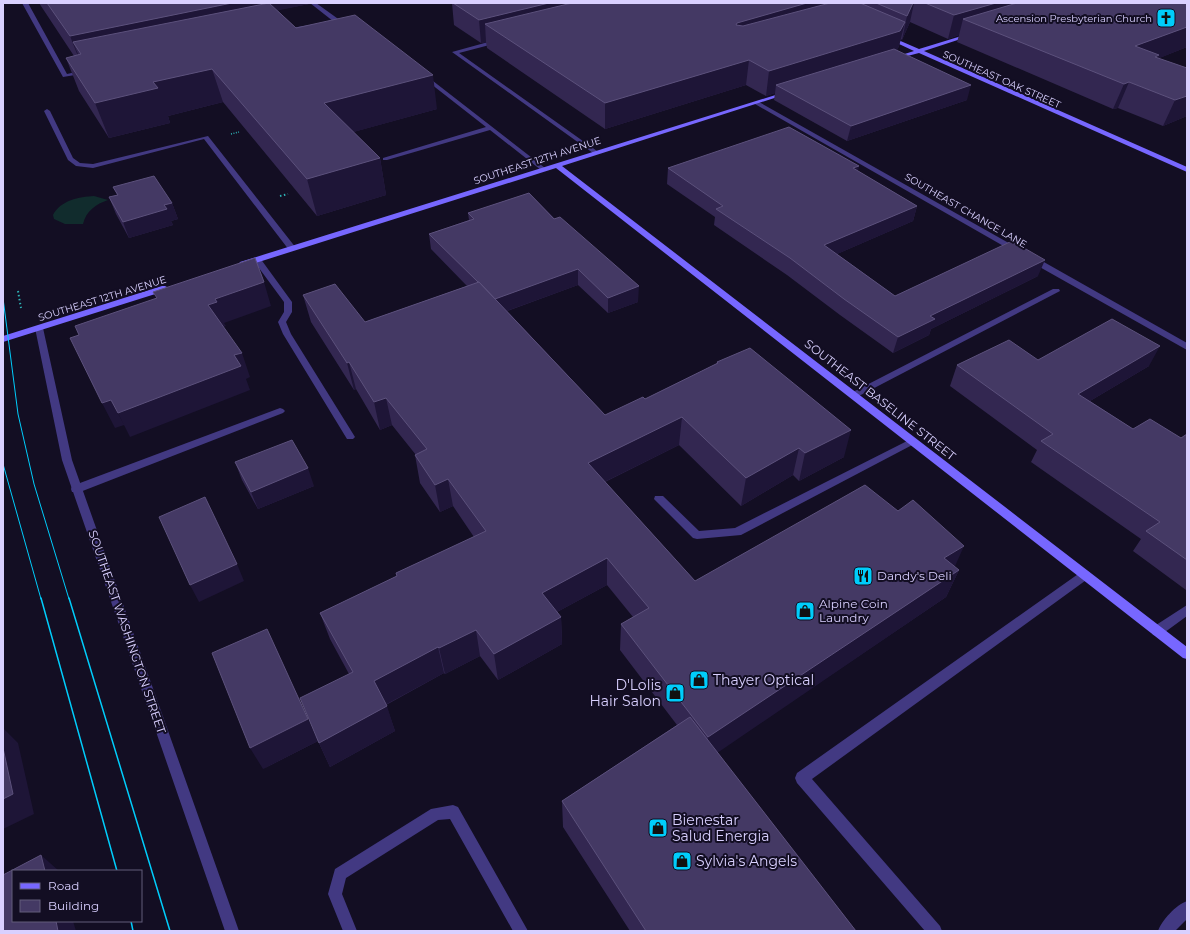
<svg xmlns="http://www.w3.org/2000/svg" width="1190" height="934" viewBox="0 0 1190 934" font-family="Montserrat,sans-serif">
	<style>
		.green { fill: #112c2d }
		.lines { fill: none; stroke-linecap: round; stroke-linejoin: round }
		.path-far1 { stroke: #2eb2b5; stroke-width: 1.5; stroke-dasharray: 1 1.5; stroke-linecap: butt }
		.path { stroke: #2eb2b5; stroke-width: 2; stroke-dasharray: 1.5 2.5; stroke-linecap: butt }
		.lane { fill: #423982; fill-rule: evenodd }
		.street { fill: #423982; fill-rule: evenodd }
		.secondary { fill: #7767ff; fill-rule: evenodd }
		.tram-far1 { stroke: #00cdfb; stroke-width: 1 }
		.tram { stroke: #00cdfb; stroke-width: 1.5 }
		.wall { fill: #332751 }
		.shaded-wall { fill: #1e1537 }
		.building { fill: #443964; stroke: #5c517c }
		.labels { text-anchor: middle; stroke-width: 4; stroke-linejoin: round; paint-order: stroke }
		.far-poi-label { font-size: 10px; fill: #d9d0ff; stroke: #130e23; text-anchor: end }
		.far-street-label { font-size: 10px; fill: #d9d0ff; stroke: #130e23 }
		.street-label { font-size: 12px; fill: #d9d0ff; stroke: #130e23 }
		.poi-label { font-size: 12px; fill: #d9d0ff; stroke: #130e23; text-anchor: start }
		.near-poi-label { font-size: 14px; fill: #d9d0ff; stroke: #130e23; text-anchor: start }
	</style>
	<rect width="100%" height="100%" fill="#130e23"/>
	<path class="green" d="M94,196L108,200C96,204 86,211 83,224H65L54,219L53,215C61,200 79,197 94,196Z"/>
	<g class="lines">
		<path class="path-far1" d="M231,134L239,132"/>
		<path class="path" d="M280,196L288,194
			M18,291L21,308"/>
		<path class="lane" d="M22,3H28L67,74L85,70L87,71V73L63,77Z
			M310,3H316L348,26L345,28L338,25Z
			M316,24L318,25V27L282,32L279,30Z
			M499,39L502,41L501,42L459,53L597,151V153H593L452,52Z
			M424,74L545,168V170H541L490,130L387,160H383V158L486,127L422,77V75Z
			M755,102H759L1021,250L1020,252H1014L755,104Z
			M47,109L50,111L73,158L80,163L93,164L208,136L296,248L292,250H289L204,139L93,168L76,166L68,160L44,111Z
			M1029,257H1035L1187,343V350L1029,261Z
			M254,258H260L292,302V312L286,322L291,334L355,437L353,439H347L283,334L278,322L284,312V302L253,260Z
			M1053,289H1059L1060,291L857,397L854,398L849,395L851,393Z
			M280,408L283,409L285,411L283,413L80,492H72L71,489L72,486Z
			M913,438L918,441L916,443L741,535L697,539L693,538L654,499L655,496H663L699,531L735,528Z
			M1085,571L1089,572L1091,575L1089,578L812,779L940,926L942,931H925L797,783L795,778L797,773L1081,572Z
			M1187,605V616L1161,635L1157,636L1153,635L1151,631L1153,627Z
			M453,805L458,807L528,931H513L450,819L438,820L346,878L342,894L357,931H343L328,894L335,869L431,809Z
			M1187,901V919L1175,931H1158C1162,920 1176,905 1187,901Z"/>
		<path class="street" d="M39,325L43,328L72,460L239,931H225L62,460L35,328Z"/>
		<path class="secondary" d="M968,34L973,35L924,51L1187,167V172L919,53L892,60V58L914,51L884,37L889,36L919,49Z
			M785,92L790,93L562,166L1187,647V659L1183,658L556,168L246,266H240L239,264L240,262Z
			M162,286H165L169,288L168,290L3,342V336Z"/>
		<path class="tram-far1" d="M3,298L18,414L34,484L69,599
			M3,464L41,599"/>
		<path class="tram" d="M41,598L117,871
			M69,598L170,931
			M131,921L133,931"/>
	</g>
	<path class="wall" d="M39,3H309V4L277,10L296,28L437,109L353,132L380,158L386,195L317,216L223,102L168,116L170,123L109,138L79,91L66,58L74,56Z
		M452,3H1187V47L1159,58L1187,116L1163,126L1118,108L1113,109L957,42L959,35L948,39L910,22L902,40L901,39L899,46L897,50L967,100L847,141L774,100L775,93L766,96L746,85L605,129L487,48L486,42L481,43L454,25Z
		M668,168L858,171L917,206L913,221L837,254L895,296L1038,276L931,329L929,335L893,353L840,315L787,275L714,225L715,217L667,184Z
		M113,187L172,203L178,219L171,221L173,225L129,238L116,214L109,197L117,195Z
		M529,193L638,302L608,313L578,285L507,311L605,415L645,399L716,364L717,362L844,457L799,481L793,475L741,506L679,445L605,482L695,581L955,567L959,570L946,597L717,752L856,931H630L563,827L562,801L677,725L620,650L621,624L633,617L607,585L557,612L561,617L562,644L498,680L480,656L445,674L444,673L386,705L395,731L330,767L318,741L263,769L316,736L349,674L330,639L320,613L397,576L396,573L474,537L453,506L440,512L420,483L415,455H416L392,425L380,430L356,389L354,390L311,322L303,295L365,322L467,286L431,249L429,234L469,220L468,213Z
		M1038,360L1149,366L1090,401L1133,429L1181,438L1187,434V589L1186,590L1133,551L1141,539L1031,462L1037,450L950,386L957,365Z
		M235,462L314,486L258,509L242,480Z"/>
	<path class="shaded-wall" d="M232,3H309V4L266,13L73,42L84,69H83L70,36Z
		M549,3H644L485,24L486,42L481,43L479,20Z
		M807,3H838L735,47L736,25L737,23Z
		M913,3H914L910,22L902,40L907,16Z
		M996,3H1066L963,19L959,35L948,39L954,15Z
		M905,22L899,46L895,55L776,85L775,93L766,96L769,71Z
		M1187,27V47L1157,59L1135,46Z
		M749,60L746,85L605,129V103Z
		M212,69L223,102L168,116L170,123L109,138L95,103L153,82Z
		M433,75L437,109L332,138L324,103Z
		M1129,82L1118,108L1113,109L1124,84Z
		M971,85L967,100L847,141L851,126Z
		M1187,96V116L1163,126L1175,100Z
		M380,158L386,195L317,216L307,179Z
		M859,166L856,181L853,168Z
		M172,203L178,219L171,221L173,225L129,238L123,222L164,205Z
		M917,206L913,221L821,261L824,245Z
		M1045,260L1038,276L931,329L929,335L893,353L898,337L930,316Z
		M578,269V285L496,315L495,299Z
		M264,282L271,306L224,323L226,326L217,329L208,305L215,299Z
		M639,286L638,302L608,313V298Z
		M1160,346L1149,366L1068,414L1078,394Z
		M242,353L250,377L246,379L250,390L130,437L118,413L234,355Z
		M349,362L356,389L354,390L347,363Z
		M386,398L392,425L380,430L374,402Z
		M111,400L124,425L115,428L102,403Z
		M682,417L679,445L588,490V463Z
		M851,430L844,457L799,481L805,453Z
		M799,448L793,475L741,506L746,478Z
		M308,468L314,486L258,509L251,492Z
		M448,479L453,506L440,512L435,485Z
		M964,546L952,573L944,558Z
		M607,558V585L544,619L542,593Z
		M237,564L244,581L199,602L190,585Z
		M959,570L946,597L704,762L708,737Z
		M561,617L562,644L498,680L494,654Z
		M476,630L480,656L445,674L439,648Z
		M438,647L444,673L383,706L374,681Z
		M387,706L395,731L330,767L319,743Z
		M308,719L318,741L263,769L250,748Z
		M3,728L18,743L34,814L3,829Z
		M41,855L59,871H45Z
		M56,921H73L76,931H58Z"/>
	<path class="building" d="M47,3H232L70,36Z
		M269,3L296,28L355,15L433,75L324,103L380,158L307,179L212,69L153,82L158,88L95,103L66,58L81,54L73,42Z
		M453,3H549L479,20Z
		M572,3H807L737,23L736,25L743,26L830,3H860L905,22L900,31L769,71L749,60L605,103L485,24Z
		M876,3H913L907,16Z
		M925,3H996L954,15Z
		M1017,3H1187V27L1135,46L1159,55L1155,57L1187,68V96L1175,100L1129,82L1124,84L963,19Z
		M894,49L971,85L851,126L776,85Z
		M789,127L859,166L853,168L917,206L824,245L895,296L1012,241L1045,260L930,316L935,319L898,337L844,299L790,258L716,209L723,206L668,168Z
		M154,176L172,203L164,205L167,209L123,222L109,197L118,195L113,187Z
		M529,193L554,219L560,217L639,286L608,298L578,269L495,299L479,282H478L429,234L474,219L468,213Z
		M255,258L264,282L215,299L217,302L208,305L242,353L234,355L241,366L118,413L111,400L102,403L70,338L79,335L75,326L157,298L153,292Z
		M479,282L605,415L643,397L645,399L718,363L717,362L750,348L851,430L805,453L799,448L746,478L682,417L588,463L695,581L865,485L898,511L913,500L964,546L944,558L959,570L708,737L621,624L649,608L607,558L542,593L561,617L494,654L476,630L439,648L438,647L374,681L387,706L319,743L300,698L353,672L320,613L397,576L396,573L486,531L448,479L435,485L415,455L427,449L386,398L374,402L349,362L347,363L303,295L335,284L365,322Z
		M1112,319L1160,346L1078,394L1133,429L1150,419L1181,438L1187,434V560L1146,531L1160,522L1041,441L1053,434L957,365L1009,340L1038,360Z
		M292,440L308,468L251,492L235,462Z
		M205,497L237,564L190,585L159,517Z
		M267,629L308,719L250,748L212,653Z
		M690,717L856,931H646L562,801Z
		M3,748L13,794L3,799Z
		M41,855L45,871H13V921H56L58,931H3V875Z"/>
	<defs>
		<g id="church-square" transform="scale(1)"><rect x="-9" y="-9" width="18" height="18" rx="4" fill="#00cdfb" stroke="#130e23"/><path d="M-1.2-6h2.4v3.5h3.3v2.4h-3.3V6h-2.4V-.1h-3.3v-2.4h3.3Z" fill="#111"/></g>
		<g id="restaurant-square" transform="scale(1)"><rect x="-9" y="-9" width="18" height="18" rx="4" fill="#00cdfb" stroke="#130e23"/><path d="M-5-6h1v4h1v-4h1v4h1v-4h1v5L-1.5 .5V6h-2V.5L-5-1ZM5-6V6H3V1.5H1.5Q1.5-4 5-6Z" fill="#111"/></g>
		<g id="shop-square" transform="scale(1)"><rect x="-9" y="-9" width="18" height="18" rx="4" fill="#00cdfb" stroke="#130e23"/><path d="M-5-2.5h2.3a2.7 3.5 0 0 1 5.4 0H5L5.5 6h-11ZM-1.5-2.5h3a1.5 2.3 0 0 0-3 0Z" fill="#111"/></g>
	</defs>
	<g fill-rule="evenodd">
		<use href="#church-square" x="1166" y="18"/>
		<use href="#restaurant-square" x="863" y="576"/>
		<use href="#shop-square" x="805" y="611"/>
		<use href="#shop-square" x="699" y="680"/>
		<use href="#shop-square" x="675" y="693"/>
		<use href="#shop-square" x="658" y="828"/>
		<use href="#shop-square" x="682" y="861"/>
	</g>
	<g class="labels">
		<g class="far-poi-label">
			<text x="1152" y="22">Ascension Presbyterian Church</text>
		</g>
		<g class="far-street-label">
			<text transform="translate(1002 79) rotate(24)" y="4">SOUTHEAST OAK STREET</text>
			<text transform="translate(537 160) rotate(-18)" y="4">SOUTHEAST 12TH AVENUE</text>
			<text transform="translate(966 210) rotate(30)" y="4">SOUTHEAST CHANCE LANE</text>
			<text transform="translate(102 298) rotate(-17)" y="4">SOUTHEAST 12TH AVENUE</text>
		</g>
		<g class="street-label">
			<text transform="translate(880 400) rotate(38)" y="4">SOUTHEAST BASELINE STREET</text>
			<text transform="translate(127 632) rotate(71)" y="4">SOUTHEAST WASHINGTON STREET</text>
		</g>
		<g class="poi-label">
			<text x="877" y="580">Dandy's Deli</text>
			<text x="819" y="608">Alpine Coin<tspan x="819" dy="14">Laundry</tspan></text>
		</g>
		<g class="near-poi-label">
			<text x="713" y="685">Thayer Optical</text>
			<text x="661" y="690" text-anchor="end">D'Lolis<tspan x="661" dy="16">Hair Salon</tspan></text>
			<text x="672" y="825">Bienestar<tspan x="672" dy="16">Salud Energia</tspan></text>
			<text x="696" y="866">Sylvia's Angels</text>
		</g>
	</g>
	<rect width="1190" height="934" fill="none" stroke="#d9d0ff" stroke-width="8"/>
	<rect x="12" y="870" width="130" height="52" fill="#130e23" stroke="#625c7b"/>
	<rect x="20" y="883" width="20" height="6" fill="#7767ff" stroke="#625c7b"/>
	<text x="48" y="890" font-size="12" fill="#d9d0ff">Road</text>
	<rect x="20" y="900" width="20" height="12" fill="#443964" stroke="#625c7b"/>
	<text x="48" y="910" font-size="12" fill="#d9d0ff">Building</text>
</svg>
